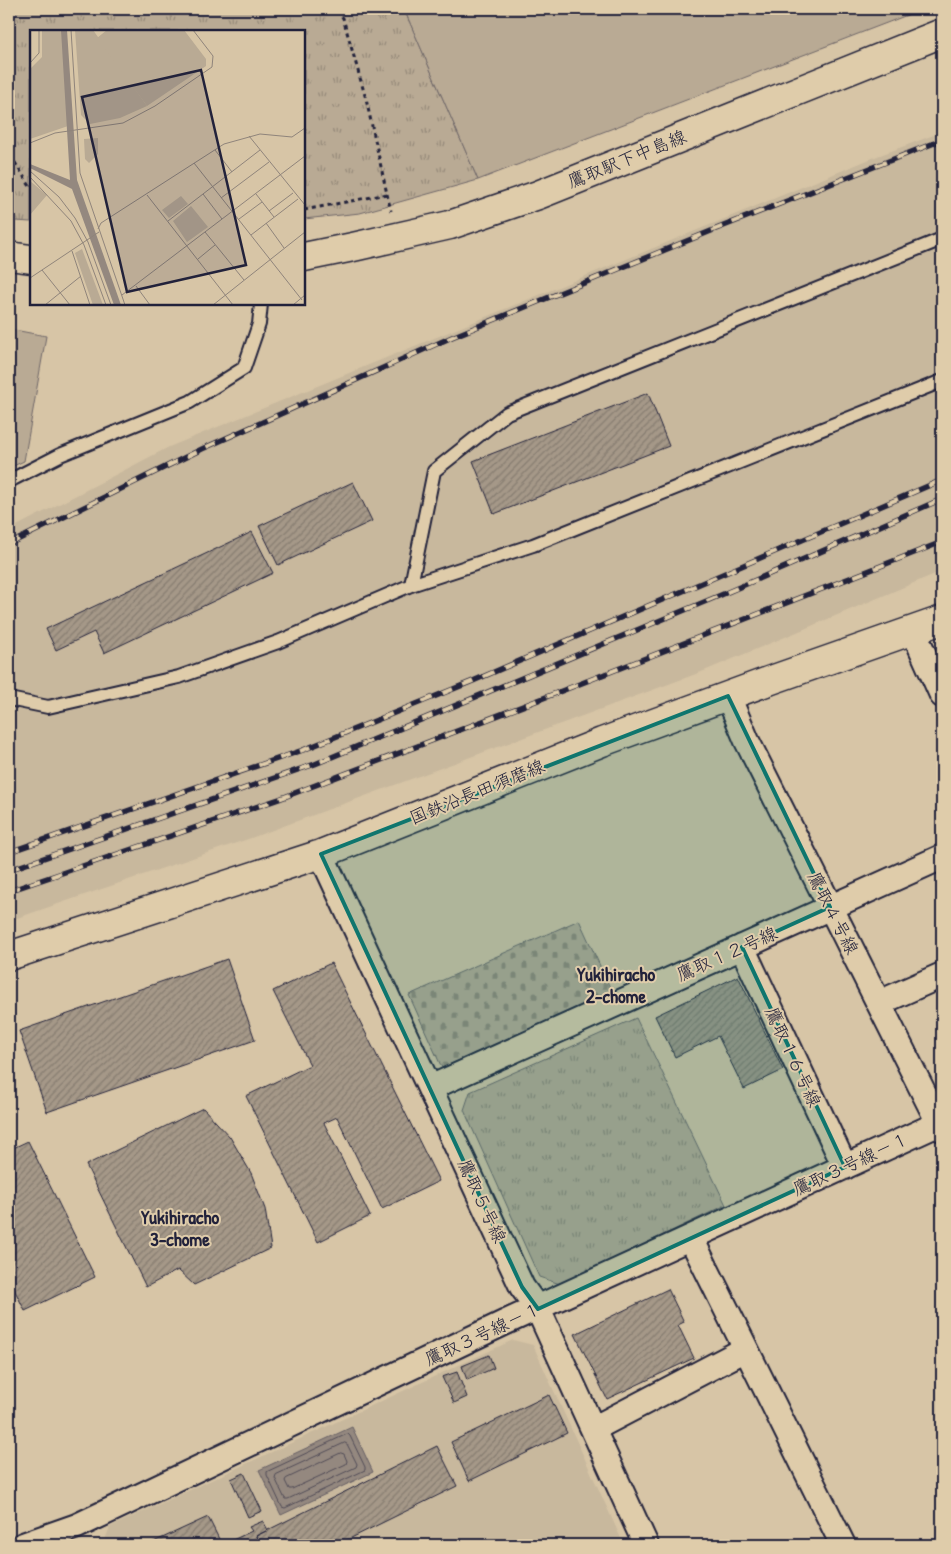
<svg xmlns="http://www.w3.org/2000/svg" width="951" height="1554" viewBox="0 0 951 1554" font-family="'Patrick Hand','Klee One',sans-serif">
	<style>
		.built { fill: #c8b89d }
		.grass { fill: url(#grass-tufts); stroke: #6e6668 }
		.cemetery { fill: url(#cemetery-stones); stroke: #6e6668 }
		.pitch { fill: #b9aa94; stroke: #6e6668 }
		.water { fill: #94887f; stroke: #665f64 }
		.lines { fill: none; stroke-linecap: round; stroke-linejoin: round }
		.shore { stroke: #504b56; stroke-width: 1 }
		.building { fill: url(#building-hatch); stroke: #22223b }
		.lane-casing { stroke: #22223b; stroke-width: 16 }
		.street-casing { stroke: #22223b; stroke-width: 28 }
		.secondary-casing { stroke: #22223b; stroke-width: 31 }
		.path { stroke: #22223b; stroke-width: 3; stroke-dasharray: 4 4; stroke-linecap: butt }
		.lane { stroke: #dfccaa; stroke-width: 12 }
		.street { stroke: #dfccaa; stroke-width: 24 }
		.secondary { stroke: #dfccaa; stroke-width: 28 }
		.rail-casing { stroke: #22223b; stroke-width: 5.5 }
		.rail { stroke: #dfccaa; stroke-width: 4; stroke-dasharray: 11; stroke-linecap: butt }
		.marked { fill: #0f766e; fill-opacity: 0.2; stroke: #0f766e; stroke-width: 4; stroke-linejoin: round }
		.labels { text-anchor: middle; stroke-width: 4; stroke-linejoin: round; paint-order: stroke }
		.street-label { font-size: 18px; fill: #22223b; stroke: #dfccaa }
		.neighbourhood-label { font-size: 19px; font-weight: bold; fill: #22223b; stroke: #dfccaa }
		.inset-road { fill: none; stroke: #8f847b; stroke-width: 1 }
		.view { fill: #22223b; fill-opacity: 0.15; stroke: #22223b; stroke-width: 2.5 }
		.inset-edge { fill: none; stroke: #22223b; stroke-width: 2.5 }
	</style>
	<defs>
		<pattern id="grass-tufts" width="24" height="20" patternUnits="userSpaceOnUse" patternTransform="scale(1.25)"><rect width="24" height="20" fill="#b9aa94"/><path d="M3 7l-1-3M5 7V3M7 7l1-3M15 17l-1-3M17 17v-4M19 17l1-3" fill="none" stroke="#968a7a"/></pattern>
		<pattern id="cemetery-stones" width="16" height="16" patternUnits="userSpaceOnUse" patternTransform="scale(1.25)"><rect width="16" height="16" fill="#b9aa94"/><path d="M2 7V4a2 2 0 0 1 4 0v3zM10 15v-3a2 2 0 0 1 4 0v3z" fill="#968a7a"/></pattern>
		<pattern id="building-hatch" width="6" height="6" patternUnits="userSpaceOnUse" patternTransform="scale(1.25)"><rect width="6" height="6" fill="#a59888"/><path d="M-1 1l2-2M0 6l6-6M5 7l2-2" fill="none" stroke="#867c70"/></pattern>
	</defs>
	<rect width="100%" height="100%" fill="#d7c5a6"/>
	<filter id="ink" filterUnits="userSpaceOnUse"><feTurbulence type="fractalNoise" baseFrequency=".02" numOctaves="2"/><feDisplacementMap in="SourceGraphic" scale="10" xChannelSelector="R" yChannelSelector="G"/><feConvolveMatrix kernelMatrix="1 2 1 2 8 2 1 2 1" color-interpolation-filters="sRGB"/></filter>
	<g filter="url(#ink)">
		<path class="built" d="M942,132V571L704,671L251,838L17,918L9,919V530L169,447L875,157Z
			M513,1340L533,1345L624,1545H103L110,1527Z"/>
		<path class="grass" d="M9,9H404L478,180L360,213L304,219V31H31V222L15,221L9,212Z
			M636,1018L726,1205L560,1284L539,1277L464,1110L470,1092Z"/>
		<path class="cemetery" d="M579,920L612,992L442,1068L409,995Z"/>
		<path class="pitch" d="M404,9H923L478,180Z
			M9,329L46,336L24,461L9,468Z"/>
		<path class="water" d="M352,1427L373,1472L281,1515L259,1470Z"/>
		<g class="lines">
			<path class="shore" d="M348,1434L350,1436L365,1467V1470L285,1508L282,1507L267,1475V1472Z
				M345,1443L347,1444L357,1464L356,1467L288,1499H285L275,1478L276,1475Z
				M341,1453L344,1454L347,1461L346,1464L292,1489H289L285,1481L286,1479Z"/>
		</g>
		<path class="building" d="M648,393L669,446L494,514L473,461Z
			M353,482L372,521L278,565L259,526Z
			M252,532L273,573L104,653L94,632L56,650L46,629Z
			M227,959L255,1040L47,1112L19,1031Z
			M331,963L439,1181L382,1209L337,1117L324,1123L370,1216L318,1242L246,1096L310,1065L273,991Z
			M738,976L783,1070L744,1089L718,1036L675,1057L655,1016Z
			M203,1108L230,1137L251,1173L265,1209L271,1248L194,1285L178,1270L146,1287L86,1165Z
			M28,1141L95,1277L25,1311L9,1279V1150Z
			M668,1289L684,1322L678,1325L694,1358L607,1399L575,1334Z
			M489,1355L494,1368L467,1380L462,1366Z
			M457,1372L467,1397L454,1403L442,1377Z
			M549,1395L567,1433L469,1481L451,1442Z
			M437,1446L457,1486L337,1545H260L256,1536Z
			M244,1473L262,1511L248,1517L231,1479Z
			M208,1517L222,1545H147Z
			M263,1521L268,1530L256,1536L258,1541L248,1545H222L252,1531L249,1527Z"/>
		<g class="lines">
			<g class="lane-casing">
				<path id="lane" d="M9,481L60,455L190,402L244,368L259,324L261,304
					M411,585L434,471L507,413L942,239
					M9,699L48,707L179,677L278,642L411,585L533,545L942,381"/>
			</g>
			<g class="street-casing">
				<path id="street" d="M913,630L942,695
					M728,696L747,741L942,1129
					M321,854L522,1287L538,1309L646,1545
					M742,947L845,1167
					M879,1003L942,975
					M430,1088L942,857
					M691,1238L843,1545
					M593,1429L746,1349
					M23,1545L77,1526L504,1323L940,1123"/>
			</g>
			<g class="secondary-casing">
				<path id="secondary" d="M9,256L31,259
					M304,257L353,247L450,225L538,195L942,33
					M9,956L321,854L602,742L774,679L942,620
					M940,1123L942,1122"/>
			</g>
			<path class="path" d="M9,155L13,162
				M9,165L14,161L31,188
				M387,194L391,211
				M304,210L387,194L366,99L343,18L336,9"/>
			<use href="#lane" class="lane"/>
			<use href="#street" class="street"/>
			<use href="#secondary" class="secondary"/>
			<g class="rail-casing">
				<path id="rail" d="M9,544L202,449L452,337L716,229L942,140
					M9,852L303,750L473,681L942,480
					M9,870L315,764L721,595L942,499
					M9,891L279,799L541,699L942,542"/>
			</g>
			<use href="#rail" class="rail"/>
		</g>
	</g>
	<path class="marked" d="M728,696L830,907L742,947L845,1167L538,1309L522,1287L321,854Z"/>
	<g class="labels">
		<g class="street-label">
			<text transform="translate(627 159) rotate(-22)" y="6">鷹取駅下中島線</text>
			<text transform="translate(477 792) rotate(-22)" y="6">国鉄沿長田須磨線</text>
			<text transform="translate(833 913) rotate(63)" y="6">鷹取４号線</text>
			<text transform="translate(727 954) rotate(-24)" y="6">鷹取１２号線</text>
			<text transform="translate(793 1057) rotate(65)" y="6">鷹取１６号線</text>
			<text transform="translate(851 1164) rotate(-25)" y="6">鷹取３号線－１</text>
			<text transform="translate(482 1201) rotate(65)" y="6">鷹取５号線</text>
			<text transform="translate(483 1334) rotate(-25)" y="6">鷹取３号線－１</text>
		</g>
		<g class="neighbourhood-label">
			<text x="616" y="981">Yukihiracho<tspan x="616" dy="22">2-chome</tspan></text>
			<text x="180" y="1224">Yukihiracho<tspan x="180" dy="22">3-chome</tspan></text>
		</g>
	</g>
	<g transform="translate(30 30)">
		<rect width="275" height="275" fill="#d7c5a6"/>
		<path d="M12,0H32L38,96L0,109V39L12,27ZM45,0H63L117,76L90,88L60,94L51,85ZM161,176L178,197L157,212L143,191ZM52,219L73,275H63L45,223Z" fill="#b9aa94"/>
		<path d="M0,151L17,165L0,185Z" fill="#b9aa94"/>
		<path d="M151,166L158,174L139,188L132,180Z" fill="#b9aa94"/>
		<path d="M77,0H154L176,29V36L117,76L67,8ZM68,108V124L59,133L55,129L54,109Z" fill="#b9aa94"/>
		<path d="M31,0H37L47,150L91,275H84L42,159L0,138V134L40,150Z" fill="#94887f"/>
		<path class="inset-road" d="M41,0L50,143L95,275M0,33L9,23V0M219,106L275,175M0,113L25,103L93,93L125,76L182,37L183,26L163,0M185,120L202,142M164,133L272,270M0,141L29,167L45,188L58,212L81,275M0,147L41,191L54,215L76,275M173,164L192,189M226,164L244,187M117,165L203,275M191,168L239,132M239,181L263,163M209,189L232,172M138,191L230,120M236,193L254,218M68,199L71,193L194,114L230,104L262,107L275,98M175,202L214,250M221,205L268,169M42,221L60,275M168,229L185,215M12,240L40,275M0,248L69,202M106,256L120,275M92,265L275,126M15,275L51,246M183,275L275,202M263,275L275,265"/>
		<path class="view" d="M171,40L216,235L97,262L52,67Z"/>
		<rect width="275" height="275" class="inset-edge"/>
	</g>
	<rect width="951" height="1554" fill="none" stroke="#dfccaa" stroke-width="30"/>
	<rect x="15" y="15" width="921" height="1524" fill="none" stroke="#22223b" stroke-width="2" filter="url(#ink)"/>
</svg>
